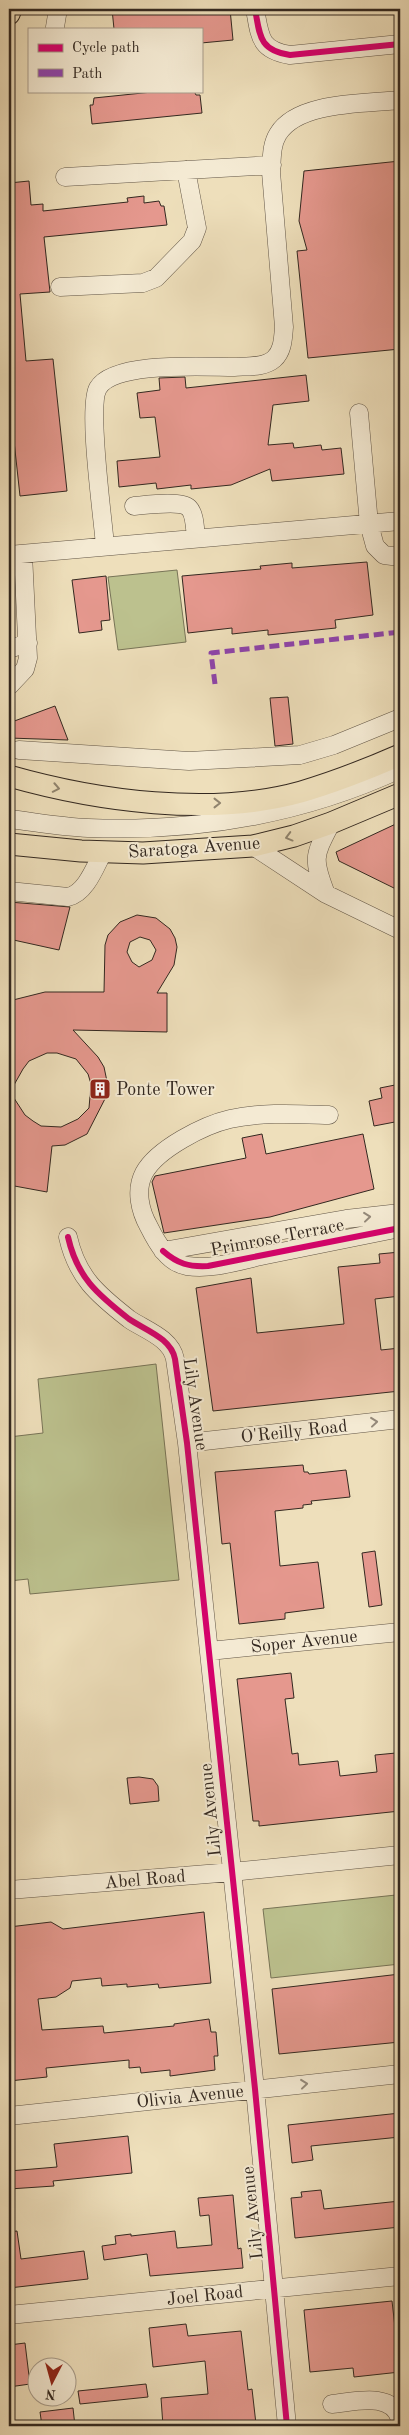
<svg xmlns="http://www.w3.org/2000/svg" width="409" height="2435" viewBox="0 0 409 2435" font-family="'Old Standard TT',serif">
	<style>
		.green { fill: #bcc18e; stroke: #787457 }
		.building { fill: #e5988e; stroke: #332820; fill-rule: evenodd }
		.lines { fill: none; stroke-linecap: round; stroke-linejoin: round }
		.minor-casing { stroke: #625647; stroke-width: 19 }
		.major-casing { stroke: #332820; stroke-width: 23 }
		.minor { stroke: #f4ead3; stroke-width: 18 }
		.major { stroke: #eedfbb; stroke-width: 21 }
		.quiet { stroke: #8e44ad; stroke-width: 5; stroke-dasharray: 10 5; stroke-linecap: butt }
		.cycleway-casing { stroke: #f4ead3; stroke-width: 9 }
		.cycleway { stroke: #d6006c; stroke-width: 6 }
		.oneway { stroke: #90846e }
		.oneway2 { stroke: #94897a }
		.labels { text-anchor: middle; stroke-width: 4; stroke-linejoin: round; paint-order: stroke }
		.street-label { font-size: 18px; fill: #332820; stroke: #f4ead3 }
		.poi-label { font-size: 18px; fill: #332820; stroke: #f4ead3; text-anchor: start }
	</style>
	<rect width="100%" height="100%" fill="#eedfbb"/>
	<filter id="stains"><feTurbulence type="fractalNoise" baseFrequency=".004" numOctaves="4"/><feColorMatrix values="0 0 0 0 .2 0 0 0 0 .09 0 0 0 0 .02 0 0 0 .5 -.17"/></filter>
	<radialGradient id="worn" r=".72"><stop offset=".6" stop-color="#630" stop-opacity="0"/><stop offset="1" stop-color="#630" stop-opacity=".3"/></radialGradient>
	<path class="green" d="M177,570L186,642L118,650L108,577Z
		M156,1364L179,1580L30,1594L28,1579L9,1581V1437L43,1433L38,1379Z
		M396,1895L400,1931V1964L271,1978L263,1909Z"/>
	<path class="building" d="M112,9H230L233,40L201,43V29H114Z
		M162,91H194L196,95H200L202,113L92,124L90,105H93L94,98Z
		M400,161V349L308,358L297,251L307,250L299,221L304,171Z
		M29,181L31,205L43,204V211L128,202L127,198L144,196V203L159,201L161,206H164L167,225L44,237L50,292L20,294L26,361L53,359L67,491L20,496L9,395V183Z
		M306,375L309,401L273,405L268,445L293,443L294,448L321,445L322,450L341,448L344,474L272,481L270,469L231,485L191,489V485L157,489L156,483L119,487L117,461L160,457L155,417L140,418L137,393L160,390L159,378L185,377L186,388Z
		M367,562L373,615L335,620L336,628L268,635V630L232,634V628L188,633L182,576L261,569L260,566L292,563V568Z
		M106,576L110,620L101,621L102,630L79,633L72,580Z
		M288,697L293,744L275,746L270,698Z
		M55,706L68,740L9,738V723Z
		M400,822V891L339,861L336,852Z
		M9,902L70,907L59,950L9,939Z
		M137,915L156,918L170,929L175,938L177,947L174,965L157,993H167V1032L73,1030L98,1057L104,1067L109,1091L87,1134L65,1145L52,1146L47,1192L9,1185V1001L45,992H104L105,945L108,935L120,922ZM140,937L150,940L156,950L152,960L139,967L132,962L127,952L130,942ZM47,1053H57L76,1059L88,1074L91,1084L89,1108L78,1119L61,1127L41,1126L33,1121L25,1115L10,1092L23,1069L29,1061Z
		M400,1084V1121L374,1126L369,1101L382,1098L380,1088Z
		M262,1134L266,1154L363,1134L374,1189L270,1217L164,1233L152,1182L155,1176L246,1158L242,1138Z
		M400,1252V1296L375,1299L381,1350L400,1348V1391L213,1411L196,1288L251,1278L257,1333L344,1324L338,1267L380,1263L379,1254Z
		M303,1465L304,1472H308L309,1474L346,1470L350,1497L311,1501L312,1504L303,1505V1508L275,1511L280,1566L318,1562L324,1608L285,1613V1619L239,1624L230,1543L222,1544L215,1472Z
		M375,1551L382,1605L369,1607L362,1553Z
		M291,1673L294,1698L285,1699L292,1754L298,1753L299,1765L338,1761L340,1776L377,1772L375,1755L396,1753L398,1770L400,1769V1811L259,1826V1821H253L237,1679Z
		M139,1777L153,1779L158,1786L159,1801L130,1804L127,1778Z
		M204,1912L211,1983L159,1988L158,1984L127,1987V1984L102,1986L101,1978L72,1981L70,1988L56,1997L38,1999L42,2030L103,2026L104,2033L174,2026V2024L209,2019L211,2032H216L218,2056H214L215,2070L170,2076V2070L141,2073L140,2067L129,2068V2060L46,2068L47,2077L9,2081V1927L51,1922L63,1929Z
		M400,1974V2042L279,2054L272,1989Z
		M400,2113V2137L311,2146L313,2160L292,2163L288,2125Z
		M128,2136L132,2173L53,2181L54,2186L9,2189V2171L57,2167L54,2144Z
		M321,2190L324,2209L400,2201V2227L295,2238L291,2198L302,2197L301,2192Z
		M233,2195L238,2249L241,2248L243,2268L150,2276L147,2254L104,2260L102,2246L116,2244L115,2236L131,2234V2236L175,2231L177,2248L212,2245L209,2215L200,2216L198,2198Z
		M17,2231L21,2259L84,2251L88,2279L9,2288V2232Z
		M392,2301L400,2372L354,2377L353,2368L310,2372L304,2310Z
		M186,2324L188,2336L241,2331L248,2390L252,2389L256,2424H251V2426H163L161,2398L208,2394L205,2361L153,2367L149,2328Z
		M25,2343L30,2384L9,2387V2345Z
		M146,2384L148,2397L80,2404L78,2391Z
		M73,2408L75,2426H42L40,2412Z"/>
	<g class="lines">
		<g class="minor-casing">
			<path id="minor" d="M255,9C260,36 259,50 290,55L400,44
				M55,27L58,9
				M65,177L272,165
				M60,287L143,283L156,278L192,241L197,228L186,170
				M359,413L369,524L375,546L384,555L400,557
				M134,506C146,505 181,500 189,508C195,514 195,530 196,538
				M105,546C103,518 87,407 98,388C114,361 204,367 234,367C246,366 264,368 274,359C283,351 283,338 284,327L271,172C272,159 271,145 278,134C298,101 366,104 400,100
				M9,555L400,521
				M9,649L28,643
				M9,686L25,669L28,658L23,554
				M19,750L189,761L300,755L334,745L400,718
				M9,819C35,822 62,827 88,828C197,832 301,815 400,769
				M253,846L326,894L400,930
				M9,891L68,897C86,893 95,867 103,852
				M326,894C312,858 314,856 331,823
				M329,1115C296,1114 262,1112 230,1119C204,1125 157,1149 144,1173C135,1190 140,1211 149,1227C157,1243 168,1263 187,1266C213,1270 241,1260 266,1255C311,1246 356,1237 400,1228
				M68,1237C77,1277 97,1294 129,1319C145,1330 171,1338 175,1359L187,1443L255,2089L287,2426
				M163,1251L346,1219L400,1213
				M187,1443L400,1419
				M209,1651L400,1632
				M9,1890L232,1872L400,1855
				M9,2116L400,2074
				M9,2315L400,2276
				M332,2404C354,2402 392,2391 400,2419"/>
		</g>
		<g class="major-casing">
			<path id="major" d="M9,14L11,9
				M9,776C97,801 211,817 301,792C335,782 368,769 400,755
				M9,844L81,851L143,853L253,846L294,836L331,823L400,794"/>
		</g>
		<use href="#minor" class="minor"/>
		<use href="#major" class="major"/>
		<path class="quiet" d="M215,684L211,653L400,632"/>
		<g class="cycleway-casing">
			<path id="cycleway" d="M255,9C260,36 259,50 290,55L400,44
				M68,1237C77,1277 97,1294 129,1319C145,1330 171,1338 175,1359L187,1443L255,2089L287,2426
				M163,1251C178,1264 189,1267 208,1266L400,1228"/>
		</g>
		<use href="#cycleway" class="cycleway"/>
	</g>
	<defs><path id="oneway-chevron" d="M-2-3.5L2.5 0L-2 3.5" fill="none" stroke-width="1.6" stroke-linecap="round" stroke-linejoin="round" transform="scale(1.25)"/></defs>
	<g class="oneway">
		<use href="#oneway-chevron" transform="translate(56 788) rotate(11)"/>
		<use href="#oneway-chevron" transform="translate(217 803)"/>
		<use href="#oneway-chevron" transform="translate(289 837) rotate(165)"/>
	</g>
	<g class="oneway2">
		<use href="#oneway-chevron" transform="translate(367 1217) rotate(-6)"/>
		<use href="#oneway-chevron" transform="translate(374 1422) rotate(-6)"/>
		<use href="#oneway-chevron" transform="translate(304 2084) rotate(-6)"/>
	</g>
	<defs>
		<g id="building-square" transform="scale(1.125)"><rect x="-9" y="-9" width="18" height="18" rx="4" fill="#8f2418" stroke="#f4ead3"/><path d="M-4-6H4V6H1V3H-1V6H-4ZM-2.5-4.3h1.7v1.8h-1.7ZM.8-4.3h1.7v1.8H.8ZM-2.5-1h1.7V.8h-1.7ZM.8-1h1.7V.8H.8Z" fill="#fff"/></g>
	</defs>
	<g fill-rule="evenodd">
		<use href="#building-square" x="100" y="1089"/>
	</g>
	<g class="labels">
		<g class="street-label">
			<text transform="translate(194 847) rotate(-4)" y="6">Saratoga Avenue</text>
			<text transform="translate(277 1237) rotate(-11)" y="6">Primrose Terrace</text>
			<text transform="translate(196 1404) rotate(82)" y="6">Lily Avenue</text>
			<text transform="translate(294 1431) rotate(-6)" y="6">O'Reilly Road</text>
			<text transform="translate(304 1641) rotate(-6)" y="6">Soper Avenue</text>
			<text transform="translate(210 1810) rotate(-96)" y="6">Lily Avenue</text>
			<text transform="translate(145 1879) rotate(-5)" y="6">Abel Road</text>
			<text transform="translate(190 2096) rotate(-6)" y="6">Olivia Avenue</text>
			<text transform="translate(252 2213) rotate(-96)" y="6">Lily Avenue</text>
			<text transform="translate(205 2295) rotate(-6)" y="6">Joel Road</text>
		</g>
		<g class="poi-label">
			<text x="116" y="1095">Ponte Tower</text>
		</g>
	</g>
	<rect width="409" height="2435" fill="none" stroke="#eedfbb" stroke-width="30"/>
	<rect x="10" y="10" width="389" height="2415" fill="none" stroke="#332820" stroke-width="2.5"/>
	<rect x="15" y="15" width="379" height="2405" fill="none" stroke="#332820"/>
	<rect x="28" y="28" width="175" height="65" fill="#f4ead3" stroke="#a79c8b"/>
	<rect x="38" y="44" width="25" height="8" fill="#d6006c" stroke="#a79c8b"/>
	<text x="72" y="52" font-size="15" fill="#332820">Cycle path</text>
	<rect x="38" y="69" width="25" height="8" fill="#8e44ad" stroke="#a79c8b"/>
	<text x="72" y="78" font-size="15" fill="#332820">Path</text>
	<g transform="translate(52 2382) rotate(186)"><circle r="24" fill="#f4ead3" stroke="#a79c8b"/>
	<path d="M0-4L9 19L0 12L-9 19Z" fill="#8f2418"/>
	<text y="-8" font-size="14" font-weight="bold" text-anchor="middle" fill="#332820">N</text>
	</g>
	<rect width="100%" height="100%" filter="url(#stains)"/>
	<rect width="100%" height="100%" fill="url(#worn)"/>
</svg>
